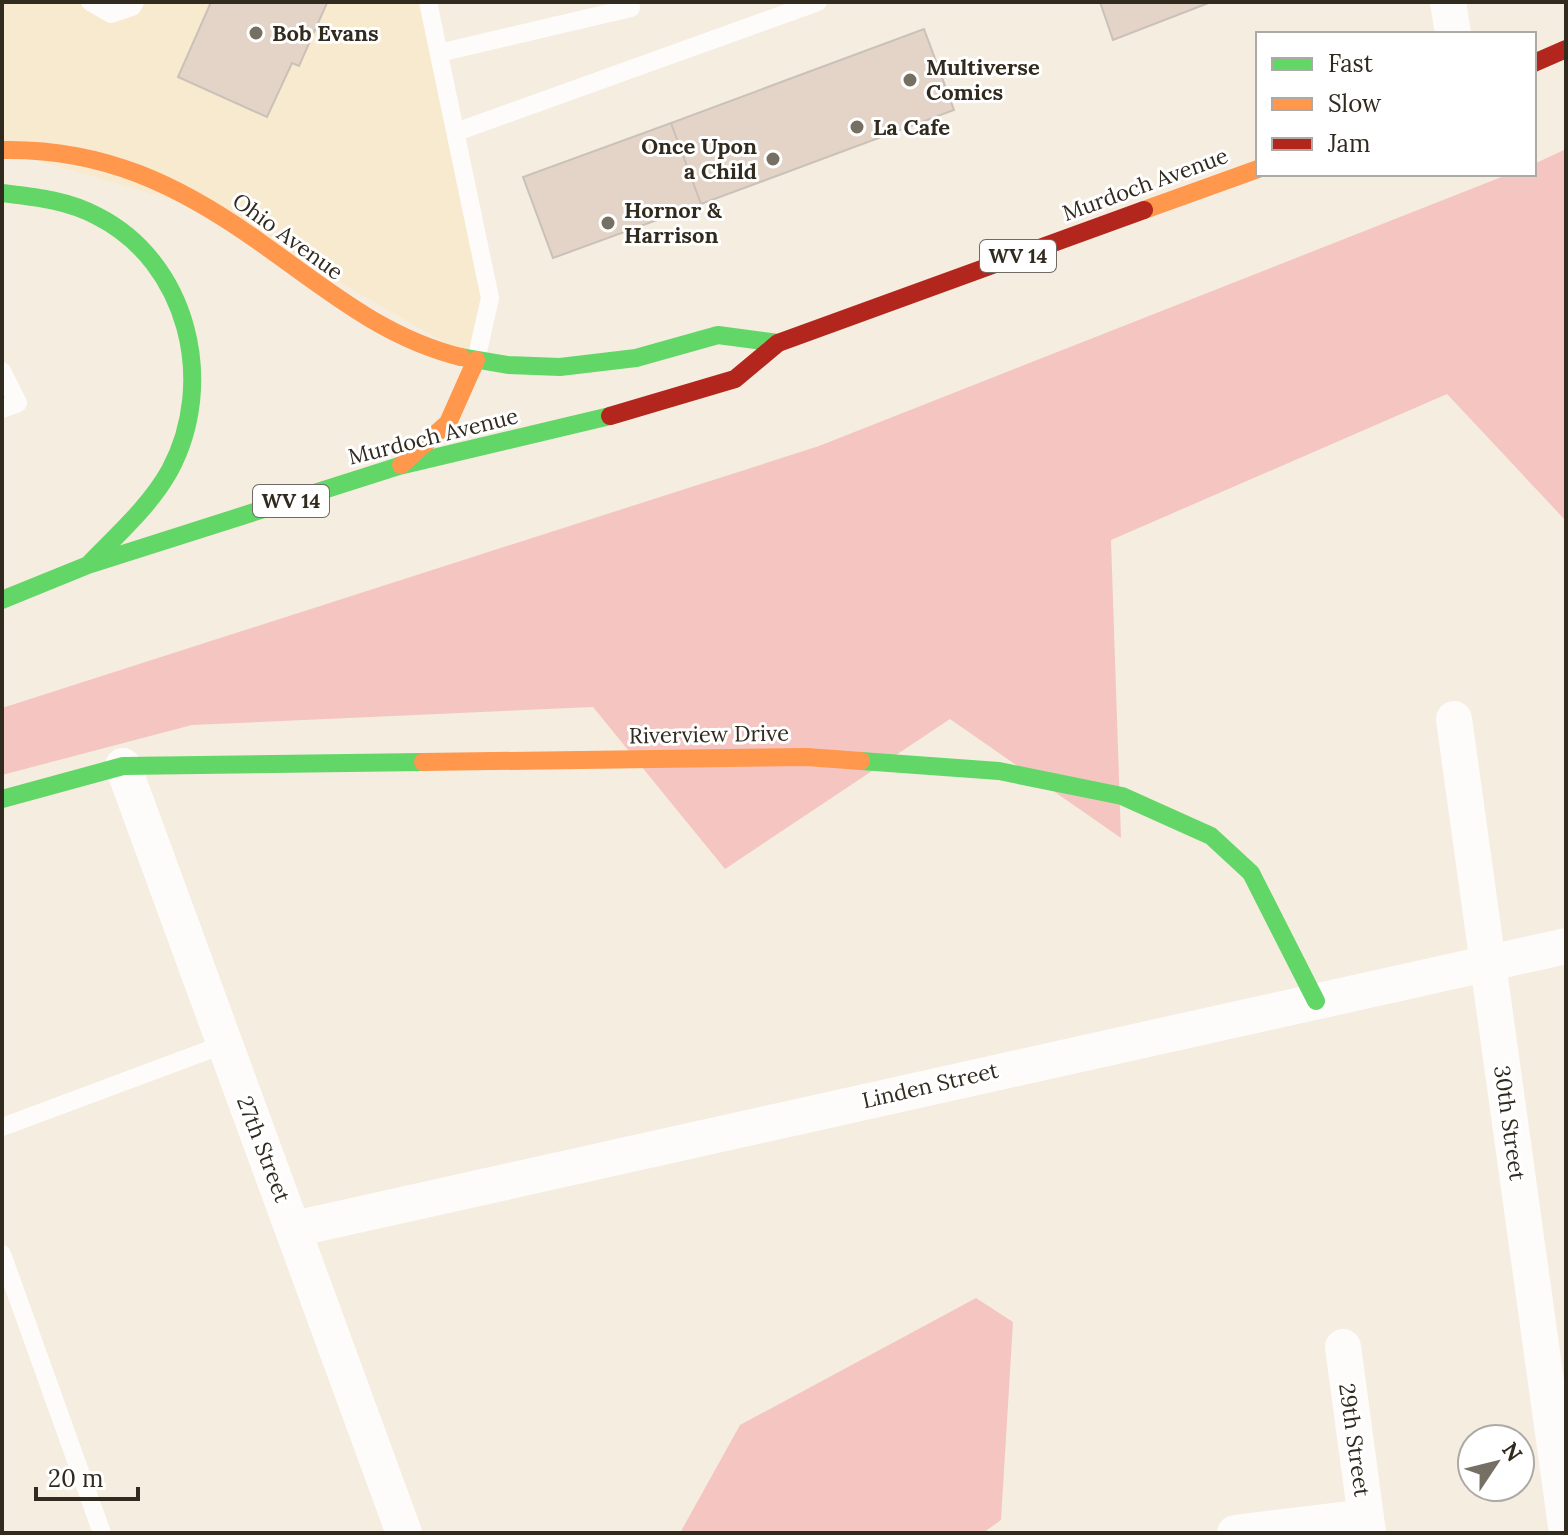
<svg xmlns="http://www.w3.org/2000/svg" width="1568" height="1535" viewBox="0 0 1568 1535" font-family="Lora,serif">
	<style>
		.built { fill: #f8eacf }
		.forest { fill: #f5c6c1 }
		.building { fill: #e4d4c7; stroke: #cac1b8; stroke-width: 2 }
		.lines { fill: none; stroke-linecap: round; stroke-linejoin: round }
		.lane { stroke: #fefcfa; stroke-width: 18 }
		.street { stroke: #fefcfa; stroke-width: 36 }
		.fast { stroke: #63d668; stroke-width: 18 }
		.slow { stroke: #ff974d; stroke-width: 18 }
		.jam { stroke: #b3261e; stroke-width: 18 }
		.poi-dot { fill: #766f63; stroke: #fff; stroke-width: 3 }
		.labels { text-anchor: middle; stroke-width: 6; stroke-linejoin: round; paint-order: stroke }
		.shield { fill: #fff; stroke: #6f6b62; stroke-width: 2 }
		.shield-label { font-size: 20px; font-weight: bold; fill: #312b1f }
		.poi-label { font-size: 22px; font-weight: bold; fill: #312b1f; stroke: #fff; text-anchor: start }
		.street-label { font-size: 22px; fill: #312b1f; stroke: #fff }
	</style>
	<rect width="100%" height="100%" fill="#f5ede0"/>
	<path class="built" d="M2,2H428L490,298L476,360L220,214L2,150Z"/>
	<path class="forest" d="M1566,149V521L1447,394L1111,540L1121,838L950,719L725,869L593,707L192,725L2,775V708L819,446L1509,174H1534V164Z
		M976,1298L1013,1322L1001,1520L983,1533H680L740,1425Z"/>
	<path class="building" d="M211,2L327,3L299,66L292,63L267,117L178,77Z
		M1100,2H1211L1113,40Z
		M924,29L954,110L701,204L671,123Z
		M671,123L701,204L553,258L523,177Z"/>
	<g class="lines">
		<path class="lane" d="M90,2L111,14L132,7L135,2
			M428,2L490,298L476,360
			M439,53L631,8
			M456,132L818,2
			M2,371L18,403L2,409
			M2,1127L225,1044
			M2,1254L102,1533"/>
		<path class="street" d="M1448,2L1453,34
			M1454,719L1566,1526
			M123,766L404,1533
			M294,1229L1566,946
			M1343,1347L1368,1533
			M1235,1533L1366,1517"/>
		<path class="fast" d="M2,193C35,197 67,200 97,216C188,262 217,382 170,470C150,506 118,534 90,563
			M461,357L508,365L560,367L636,358L718,335L778,343
			M2,600L88,565L399,466L610,416
			M861,761L999,771L1122,796L1211,836L1251,873L1316,1001
			M2,799L123,766L423,762"/>
		<path class="slow" d="M2,150C103,148 180,185 261,243C325,288 383,338 461,357
			M1144,210L1258,169
			M401,465L448,423L476,360
			M423,762L807,757L861,761"/>
		<path class="jam" d="M1534,63L1566,49
			M610,416L735,379L778,343L1144,210"/>
	</g>
	<g class="poi-dot">
		<circle cx="256" cy="33" r="8"/>
		<circle cx="910" cy="80" r="8"/>
		<circle cx="857" cy="127" r="8"/>
		<circle cx="773" cy="159" r="8"/>
		<circle cx="608" cy="223" r="8"/>
	</g>
	<g class="labels">
		<g class="shield">
			<rect x="980" y="240" width="76" height="32" rx="6"/>
			<rect x="253" y="485" width="76" height="32" rx="6"/>
		</g>
		<g class="shield-label">
			<text x="1018" y="263">WV 14</text>
			<text x="291" y="508">WV 14</text>
		</g>
		<g class="poi-label">
			<text x="272" y="41">Bob Evans</text>
			<text x="926" y="75">Multiverse<tspan x="926" dy="25">Comics</tspan></text>
			<text x="873" y="135">La Cafe</text>
			<text x="757" y="154" text-anchor="end">Once Upon<tspan x="757" dy="25">a Child</tspan></text>
			<text x="624" y="218">Hornor &amp;<tspan x="624" dy="25">Harrison</tspan></text>
		</g>
		<g class="street-label">
			<text transform="translate(1145 184) rotate(-20)" y="8">Murdoch Avenue</text>
			<text transform="translate(288 236) rotate(36)" y="8">Ohio Avenue</text>
			<text transform="translate(433 436) rotate(-14)" y="8">Murdoch Avenue</text>
			<text transform="translate(709 734) rotate(-1)" y="8">Riverview Drive</text>
			<text transform="translate(930 1085) rotate(-13)" y="8">Linden Street</text>
			<text transform="translate(1510 1123) rotate(82)" y="8">30th Street</text>
			<text transform="translate(264 1149) rotate(69)" y="8">27th Street</text>
			<text transform="translate(1355 1440) rotate(82)" y="8">29th Street</text>
		</g>
	</g>
	<rect width="1568" height="1535" fill="none" stroke="#312b1f" stroke-width="8"/>
	<rect x="1256" y="32" width="280" height="144" fill="#ffffff" stroke="#adaaa5" stroke-width="2"/>
	<rect x="1272" y="58" width="40" height="12" fill="#63d668" stroke="#adaaa5" stroke-width="2"/>
	<text x="1328" y="72" font-size="24" fill="#312b1f">Fast</text>
	<rect x="1272" y="98" width="40" height="12" fill="#ff974d" stroke="#adaaa5" stroke-width="2"/>
	<text x="1328" y="112" font-size="24" fill="#312b1f">Slow</text>
	<rect x="1272" y="138" width="40" height="12" fill="#b3261e" stroke="#adaaa5" stroke-width="2"/>
	<text x="1328" y="152" font-size="24" fill="#312b1f">Jam</text>
	<g transform="translate(1496 1463) rotate(55)"><circle r="38" fill="#ffffff" stroke="#adaaa5" stroke-width="2"/>
	<path d="M0-6L14 30L0 20L-14 30Z" fill="#766f63"/>
	<text y="-12" font-size="22" font-weight="bold" text-anchor="middle" fill="#312b1f">N</text>
	</g>
	<path d="M36 1487v12h102v-12" fill="none" stroke="#312b1f" stroke-width="4"/>
	<text x="48" y="1487" font-size="24" fill="#312b1f" stroke="#ffffff" stroke-width="6" paint-order="stroke">20 m</text>
</svg>
